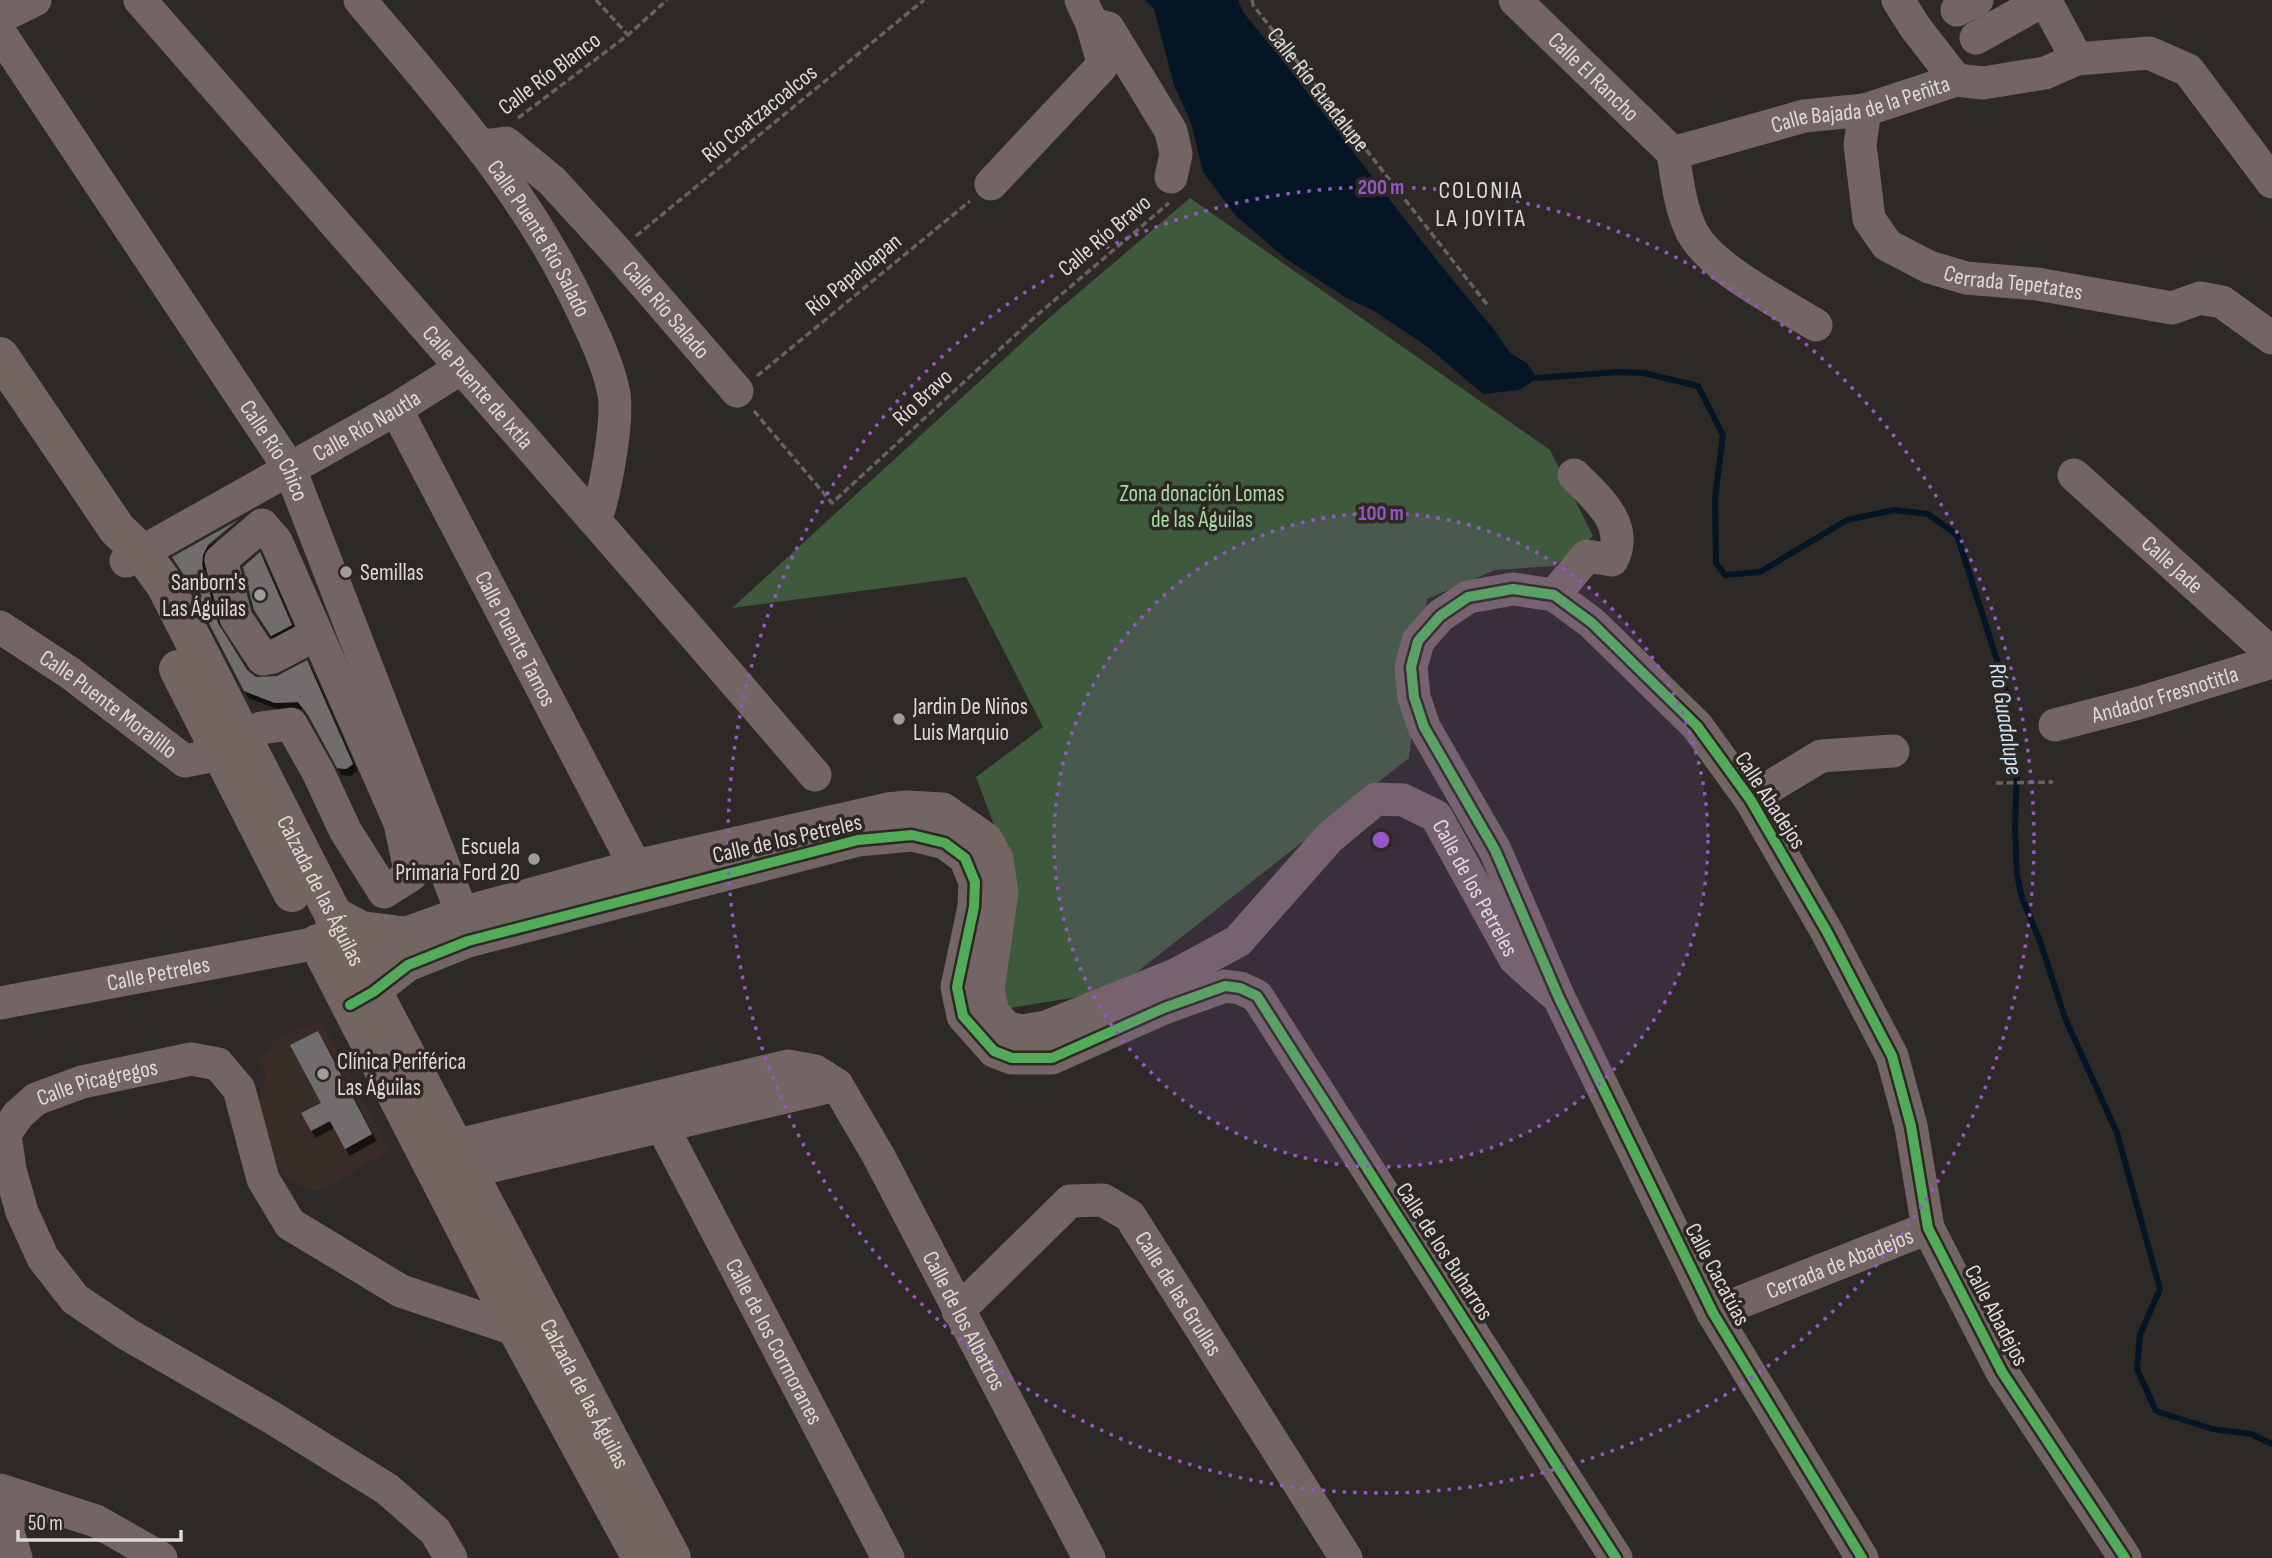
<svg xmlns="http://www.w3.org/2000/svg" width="2272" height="1558" viewBox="0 0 2272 1558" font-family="'Sofia Sans Condensed',sans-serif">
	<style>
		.built { fill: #382c27 }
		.forest { fill: #3f593d }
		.water { fill: #041526 }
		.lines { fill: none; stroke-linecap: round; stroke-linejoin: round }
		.stream { stroke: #041526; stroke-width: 6 }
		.building { fill: #6f6d6c; filter: url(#shadow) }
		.path { stroke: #69615f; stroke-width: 3.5; stroke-dasharray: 7 3.5; stroke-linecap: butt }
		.minor { stroke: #726563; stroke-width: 33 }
		.major { stroke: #736562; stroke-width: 38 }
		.cycleway-casing { stroke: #2e2825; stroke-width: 15 }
		.cycleway { stroke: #51ab58; stroke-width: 10 }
		.ring { fill: none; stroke: #9458c5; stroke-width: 3.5; stroke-dasharray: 3.5 7 }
		.poi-dot { fill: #a09c99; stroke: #2e2825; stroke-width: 2.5 }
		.labels { text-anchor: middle; stroke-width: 7; stroke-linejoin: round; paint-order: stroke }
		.street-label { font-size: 23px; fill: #dedad7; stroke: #2e2825 }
		.park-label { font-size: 23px; fill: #a7dba5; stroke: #2e2825 }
		.poi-label { font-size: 23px; fill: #dedad7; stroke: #2e2825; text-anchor: start }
		.neighbourhood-label { font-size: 24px; letter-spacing: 2px; fill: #dedad7; stroke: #2e2825 }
		.water-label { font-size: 24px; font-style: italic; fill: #cee6fa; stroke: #2e2825 }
		.centre { fill: #9458c5; stroke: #2e2825; stroke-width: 3.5 }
		.ring-label { font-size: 21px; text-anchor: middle; font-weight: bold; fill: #9458c5; stroke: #2e2825; stroke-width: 7; stroke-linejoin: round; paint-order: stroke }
	</style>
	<defs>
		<filter id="shadow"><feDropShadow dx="4.5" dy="7" stdDeviation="0" flood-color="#0009"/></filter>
	</defs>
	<rect width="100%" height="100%" fill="#2c2927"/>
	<path class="built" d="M323,1021L389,1150L324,1190L311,1191L287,1179L272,1162L261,1124L260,1093L266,1075L258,1062L276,1039L300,1027Z"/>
	<path class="forest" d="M1190,198L1550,450L1593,536L1554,566L1495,570L1427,599L1409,758L1113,991L992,1011L999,838L976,777L1043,727L966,577L732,608L1049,318Z"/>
	<path class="water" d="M1145,0H1238L1243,12C1329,115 1405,226 1493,328L1510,353L1527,363L1537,378L1519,390L1483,394L1428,347L1376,312L1345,297L1285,258L1236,216L1203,172L1191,123L1174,85L1154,9Z"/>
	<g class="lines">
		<path class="stream" d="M1537,378L1619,372L1644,373L1698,386L1723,435L1715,498L1716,563L1725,575L1760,572L1847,520L1894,510L1928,514L1957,535L2004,682L2017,765L2015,830L2017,874L2022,898L2040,941L2065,1018L2117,1133L2160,1289L2140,1335L2137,1369L2156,1411L2212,1429L2251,1434L2272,1444"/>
	</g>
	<path class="building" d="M238,520L208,545L203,555L202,565L218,623L247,670L256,677L277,676L307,660L353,764L346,769L337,768L308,715L298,702L275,703L244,691L184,575L172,557Z
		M260,552L292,625L271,636L254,610L243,567Z
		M318,1031L372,1134L345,1149L330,1121L311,1131L301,1113L321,1103L290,1045Z"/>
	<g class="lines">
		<g class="path">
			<path d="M596,0L628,35"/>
			<path id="s1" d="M1252,0L1253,5L1489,307"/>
			<path d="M518,118L628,35L667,0"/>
			<path d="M636,236L924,0"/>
			<path d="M757,376L970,201"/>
			<path d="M754,411L832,503L1036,316L1169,203"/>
			<path d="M1996,783L2053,782"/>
		</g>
		<g class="minor">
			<path id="s2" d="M140,0C365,258 592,515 815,775"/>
			<path id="s3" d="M360,0C444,100 526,190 582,310C594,335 607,362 613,389C620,417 605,491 596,519"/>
			<path d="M1081,0L1092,24L1108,28L1171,131L1176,154L1171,177"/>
			<path id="s4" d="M1515,0L1673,153"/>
			<path d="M1898,0L1915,27L1956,80"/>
			<path d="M2045,0L2077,59"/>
			<path d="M1957,10L1977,0"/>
			<path d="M0,17L35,0"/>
			<path id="s5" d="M0,33L290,469L462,913L467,936"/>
			<path d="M1976,38L2044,0"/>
			<path id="s6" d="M1865,110L1860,145L1869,219L1887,245L1929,267L1966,278L2037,284L2172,308L2200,298L2222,302L2272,338"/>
			<path id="s7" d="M482,146L506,143L552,181L617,252L737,391"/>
			<path d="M991,184L1101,67L1102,59L1092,24"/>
			<path id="s8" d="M1816,325C1779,302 1712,269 1692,232C1680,208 1677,179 1673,153L1804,116L1865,110L1956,80L1983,83L2045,73L2077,59L2149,53L2188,70L2272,182"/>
			<path id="s9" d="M396,409L635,866"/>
			<path id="s10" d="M2074,475L2272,654"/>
			<path id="s11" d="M126,561L396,409L461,368"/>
			<path d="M1554,595L1587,556L1612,560C1630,525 1597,498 1574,475"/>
			<path id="s12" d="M0,627L70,673L185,761L220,754"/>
			<path id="s13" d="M2055,725L2139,703L2272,662"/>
			<path d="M244,741L261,728L291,724L318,772L345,830L384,892L411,875L400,823L276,541L262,525L221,560L236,618L263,659L273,657L316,634"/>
			<path d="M1750,799L1821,756L1893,751"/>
			<path id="s14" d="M335,975L359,965L401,935L462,913L635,866L888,809L907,807L943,809L986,839L997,859L1002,893L988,990L993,1012L1007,1028L1022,1031L1046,1027L1177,974L1238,941L1329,838L1376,799L1403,800L1436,816L1515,959L1552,992"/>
			<path id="s15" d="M0,1003L318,943"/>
			<path d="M351,1005L373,992L408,965L468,941L858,840L912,835L945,843L965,858L975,882L974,907L957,987L963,1016L994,1051L1012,1058H1052L1164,1008L1225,986L1240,988L1257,996L1616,1558"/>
			<path id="s16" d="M662,1126L888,1558"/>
			<path id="s17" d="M454,1146L788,1066L815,1071L837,1085L878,1155L1089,1558"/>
			<path d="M467,1172L837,1085"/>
			<path id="s18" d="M958,1311L1070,1201L1103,1200L1130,1216L1346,1558"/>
			<path id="s19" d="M1713,1313L1928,1228"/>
			<path d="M0,1490L96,1521L161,1558"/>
			<path d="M9,1494L8,1532L16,1558"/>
			<path id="s20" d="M451,1558L435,1531L387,1489L271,1417L127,1334L75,1299L43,1258L22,1212L10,1170L5,1134L18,1115L36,1099L82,1082L191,1059L218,1064L239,1089L263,1179L290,1224L401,1291L517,1330L535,1323"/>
			<path d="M1862,1558L1713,1313L1559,998L1495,850L1424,727L1414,697L1411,667L1418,641L1440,616L1468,597L1513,589L1554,595L1592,623L1697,726L1750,799L1827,932L1892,1056L1911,1126L1928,1228L2002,1372L2125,1558"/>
		</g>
		<g class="major">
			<path id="s21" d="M0,356L117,529L141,552L165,585L359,965L672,1558"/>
			<path d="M178,669L292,893"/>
			<path d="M333,915L361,930L401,935"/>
			<path d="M318,943L517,1330L641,1558"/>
		</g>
		<g class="cycleway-casing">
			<path id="cycleway" d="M350,1005L373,992L408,965L468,941L858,840L912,835L945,843L965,858L975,882L974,907L957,987L963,1016L994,1051L1012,1058H1052L1164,1008L1225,986L1240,988L1257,996L1616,1558
				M1862,1558L1713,1313L1559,998L1495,850L1424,727L1414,697L1411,667L1418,641L1440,616L1468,597L1513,589L1554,595L1592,623L1697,726L1750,799L1827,932L1892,1056L1911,1126L1928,1228L2002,1372L2125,1558"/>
		</g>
		<use href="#cycleway" class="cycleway"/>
	</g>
	<circle cx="1381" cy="840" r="327" fill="#9458c5" fill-opacity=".12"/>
	<g class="ring">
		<circle cx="1381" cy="840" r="327"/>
		<circle cx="1381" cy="840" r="653"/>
	</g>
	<g class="poi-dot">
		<circle cx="346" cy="572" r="7"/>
		<circle cx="260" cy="595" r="7"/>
		<circle cx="899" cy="719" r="7"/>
		<circle cx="534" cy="859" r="7"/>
		<circle cx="323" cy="1074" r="7"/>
	</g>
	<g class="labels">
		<g class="street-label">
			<text transform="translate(549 73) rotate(-37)" y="8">Calle Río Blanco</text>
			<text dy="8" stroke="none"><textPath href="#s4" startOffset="110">Calle El Rancho</textPath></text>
			<text dy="8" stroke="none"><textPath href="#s1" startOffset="112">Calle Río Guadalupe</textPath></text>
			<text dy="8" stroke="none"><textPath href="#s8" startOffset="432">Calle Bajada de la Peñita</textPath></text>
			<text transform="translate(759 113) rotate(-39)" y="8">Río Coatzacoalcos</text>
			<text transform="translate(1104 235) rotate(-40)" y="8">Calle Río Bravo</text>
			<text dy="8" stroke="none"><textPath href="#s3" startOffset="299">Calle Puente Río Salado</textPath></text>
			<text transform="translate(853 274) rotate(-39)" y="8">Río Papaloapan</text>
			<text dy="8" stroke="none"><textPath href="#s6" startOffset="275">Cerrada Tepetates</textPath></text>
			<text dy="8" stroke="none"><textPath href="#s7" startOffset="256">Calle Río Salado</textPath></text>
			<text dy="8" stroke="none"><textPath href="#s2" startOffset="514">Calle Puente de Ixtla</textPath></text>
			<text transform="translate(922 397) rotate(-43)" y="8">Río Bravo</text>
			<text dy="8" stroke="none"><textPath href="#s11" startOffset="276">Calle Río Nautla</textPath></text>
			<text dy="8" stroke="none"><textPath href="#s5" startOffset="500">Calle Río Chico</textPath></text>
			<text dy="8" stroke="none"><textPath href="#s10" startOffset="133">Calle Jade</textPath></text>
			<text dy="8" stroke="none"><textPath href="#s9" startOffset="259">Calle Puente Tamos</textPath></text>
			<text dy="8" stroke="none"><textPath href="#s13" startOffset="114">Andador Fresnotitla</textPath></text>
			<text dy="8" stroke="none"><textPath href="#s12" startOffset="133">Calle Puente Moralillo</textPath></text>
			<text transform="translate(1771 800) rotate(57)" y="8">Calle Abadejos</text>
			<text transform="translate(787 838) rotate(-13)" y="8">Calle de los Petreles</text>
			<text dy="8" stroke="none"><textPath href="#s14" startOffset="1482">Calle de los Petreles</textPath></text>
			<text dy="8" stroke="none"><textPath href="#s21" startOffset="626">Calzada de las Águilas</textPath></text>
			<text dy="8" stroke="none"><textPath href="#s15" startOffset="161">Calle Petreles</textPath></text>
			<text dy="8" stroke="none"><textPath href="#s20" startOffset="754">Calle Picagregos</textPath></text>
			<text transform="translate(1445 1251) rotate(57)" y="8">Calle de los Buharros</text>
			<text dy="8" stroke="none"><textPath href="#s19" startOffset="136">Cerrada de Abadejos</textPath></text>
			<text transform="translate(1718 1274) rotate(62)" y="8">Calle Cacatúas</text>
			<text dy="8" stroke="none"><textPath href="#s18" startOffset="313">Calle de las Grullas</textPath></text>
			<text transform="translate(1997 1315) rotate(62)" y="8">Calle Abadejos</text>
			<text dy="8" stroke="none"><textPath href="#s17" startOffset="665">Calle de los Albatros</textPath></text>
			<text dy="8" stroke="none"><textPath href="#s16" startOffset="243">Calle de los Cormoranes</textPath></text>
			<text dy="8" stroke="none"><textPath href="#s21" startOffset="1194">Calzada de las Águilas</textPath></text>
		</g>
		<g class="park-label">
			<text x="1202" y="501">Zona donación Lomas<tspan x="1202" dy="26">de las Águilas</tspan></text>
		</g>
		<g class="poi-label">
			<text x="360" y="580">Semillas</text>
			<text x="246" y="590" text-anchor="end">Sanborn's<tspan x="246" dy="26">Las Águilas</tspan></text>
			<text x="913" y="714">Jardin De Niños<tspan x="913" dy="26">Luis Marquio</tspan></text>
			<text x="520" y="854" text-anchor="end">Escuela<tspan x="520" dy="26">Primaria Ford 20</tspan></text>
			<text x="337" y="1069">Clínica Periférica<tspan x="337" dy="26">Las Águilas</tspan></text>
		</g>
		<g class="neighbourhood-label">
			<text x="1481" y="198">COLONIA<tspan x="1481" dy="28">LA JOYITA</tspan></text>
		</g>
		<g class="water-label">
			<text transform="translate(2006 719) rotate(81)" y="8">Río Guadalupe</text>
		</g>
	</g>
	<circle cx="1381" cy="840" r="10" class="centre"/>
	<g class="ring-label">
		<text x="1381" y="194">200 m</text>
		<text x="1381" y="520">100 m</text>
	</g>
	<path d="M18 1530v10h163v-10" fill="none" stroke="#dedad7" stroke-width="3.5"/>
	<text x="28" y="1530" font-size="21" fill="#dedad7" stroke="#2e2825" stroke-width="5" paint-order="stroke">50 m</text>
</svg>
